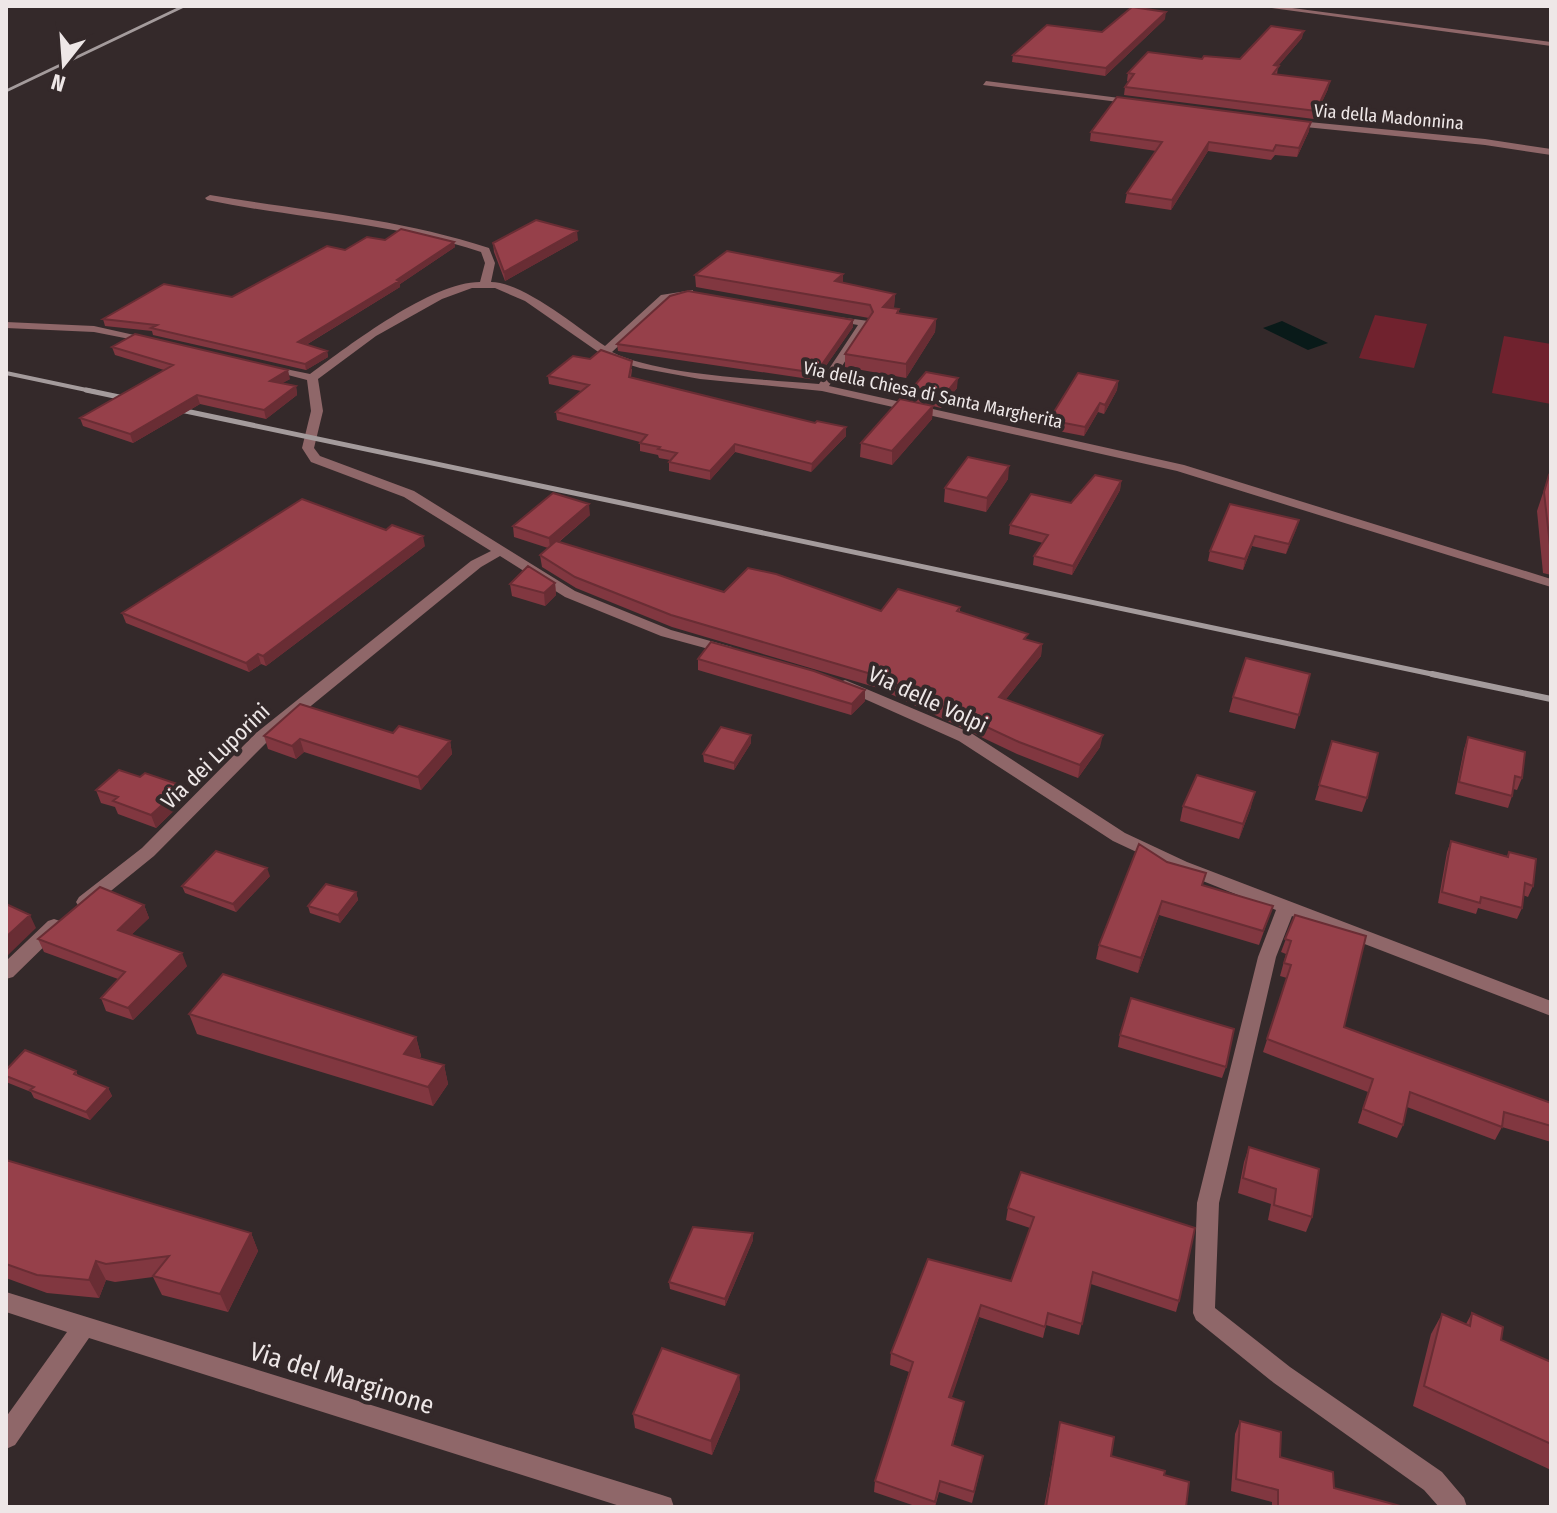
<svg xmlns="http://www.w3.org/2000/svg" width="1557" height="1513" viewBox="0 0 1557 1513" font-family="'Fira Sans Condensed',sans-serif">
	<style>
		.green { fill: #70222e }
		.water { fill: #091a19 }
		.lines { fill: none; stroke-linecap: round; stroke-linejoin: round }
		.minor { fill: #8f6769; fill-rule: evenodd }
		.rail-far3 { stroke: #a49b9c; stroke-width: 3 }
		.rail-far2 { stroke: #a49b9c; stroke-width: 4 }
		.rail-far1 { stroke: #a49b9c; stroke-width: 5 }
		.rail { stroke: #a49b9c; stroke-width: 6 }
		.wall { fill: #813740 }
		.shaded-wall { fill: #692d34 }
		.building { fill: #96404a; stroke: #692d34; stroke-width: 2 }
		.labels { text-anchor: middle; stroke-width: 8; stroke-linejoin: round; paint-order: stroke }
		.far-street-label { font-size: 18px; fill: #eee7e7; stroke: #34292a }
		.street-label { font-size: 22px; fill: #eee7e7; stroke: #34292a }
		.near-street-label { font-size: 26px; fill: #eee7e7; stroke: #34292a }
	</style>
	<rect width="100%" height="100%" fill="#34292a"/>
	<path class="green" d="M1375,315L1427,324L1414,368L1359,358Z
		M1504,336L1551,344V404L1492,393Z"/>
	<path class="water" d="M1282,321L1328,343L1308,350L1263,328Z"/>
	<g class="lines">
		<path class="minor" d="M1257,6H1277L1551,42V46Z
			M986,81L1135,100L1139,102L1135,104L983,85Z
			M1288,120L1485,139L1551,149V155L1485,145L1285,125L1284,123Z
			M210,195C304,211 398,218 489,248L495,263L491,282C523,282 578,328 605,346L661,295L693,290V294L669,299L612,352C660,376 763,379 819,384L858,325L830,320V316L869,321L870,323L829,386L1184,465L1551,579V587L1177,471L822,391L700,379L640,368L607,358L525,301L495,288H472L442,299L376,336L318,379L323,411L314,448L320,456L414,491L575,591L671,630L732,647L734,650L727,654L661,636L565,597L500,556L481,567L268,741L154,856L91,907H79L76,902L79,897L142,848L256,733L471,561L491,551L404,497L311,462L302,448L311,411L307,380L265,369L271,366L310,374C350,345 431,282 480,282L485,263L481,252C391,222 298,219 207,200L205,198Z
			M6,322L94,326L161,341L155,344L94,332L6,328Z
			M845,680L971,733L1125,833L1187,862L1551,1001V1016L1292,916L1276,957L1219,1203L1215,1308L1290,1367L1442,1472L1464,1498L1467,1507H1439L1424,1490L1274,1383L1196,1320L1193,1313L1197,1203L1258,957L1276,910L1175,870L1113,841L959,741L840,688L837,685L840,682Z
			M54,919L60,921L63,926L60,931L13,977L6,979V961L48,921Z
			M6,1292L662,1495L671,1498L674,1507H623L89,1338L15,1445L6,1449V1417L67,1332L6,1312Z"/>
		<path class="rail-far3" d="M6,91L184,6"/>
		<path class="rail-far2" d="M6,373L96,392"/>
		<path class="rail-far1" d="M86,390L1441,676"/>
		<path class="rail" d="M1432,674L1551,699"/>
	</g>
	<path class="wall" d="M1165,19L1105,76L1012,62L1013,55L1102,32Z
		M1302,38L1278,66L1277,75L1328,89L1314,119L1124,95L1125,87L1129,82L1127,81L1128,73L1202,59H1240Z
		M1309,131L1297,157L1275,155L1271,160L1208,151L1171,210L1125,203L1127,193L1156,151L1090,141L1091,132Z
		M385,240L454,242L455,247L400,284V287L306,345L327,351L328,357L306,370L153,335L152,331L105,326L103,319L232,297L345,250Z
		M578,240L505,281L494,252L493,243Z
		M695,275L843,283L895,294L894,307L893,308L899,309V313L936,319L935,332L906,378L845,367V354L869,318L696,287Z
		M853,320V327L816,380L618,351L617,344Z
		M112,347L290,379L282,383L296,386L297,395L266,419L200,404L133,443L83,426L80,418L164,370L115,355Z
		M632,369L631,377L815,423L846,427V436L811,472L735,452L710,480L669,471V462L670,460L659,458L658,455L640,451V442L557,420L556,412L581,391L549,384L548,376Z
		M1118,381L1117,390L1104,414L1098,412L1084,436L1048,429L1049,420Z
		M957,388L941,408L933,406L932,419L892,465L860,457L861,443L909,400L910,391Z
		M1549,475L1551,476V575L1543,573L1537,511Z
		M1008,479L986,512L944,502L945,488Z
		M1121,481L1120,490L1072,575L1033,565L1034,556L1043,543L1009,534L1010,525L1071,503Z
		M590,515L559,542L724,592L881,611L960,607V612L1027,640L1042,644L1041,656L1006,699L1100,747L1078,778L1017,754L878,688L672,627L576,588L542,567L540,555L548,548L514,537L513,526Z
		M1299,520L1286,554L1252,546L1243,570L1208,561L1210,551Z
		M425,546L266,666L261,664L249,672L126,623L122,613Z
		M555,583L556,595L545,606L512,596L510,584Z
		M698,659L865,701L851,715L698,670Z
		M1310,674L1295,729L1229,712L1233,697Z
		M393,733L450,741L452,754L421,790L304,752L296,759L268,749L264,736Z
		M1468,737L1522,778L1517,790L1513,789L1512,796L1508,808L1455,794L1464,749Z
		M1332,741L1367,798L1362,812L1315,800Z
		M751,743L734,770L704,762L703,754Z
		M140,777L183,786L187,798L156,828L118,814L115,807L101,803L96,790Z
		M1183,806L1251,807L1239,839L1180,821Z
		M1451,841L1507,856L1509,852L1533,886L1528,897L1523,895L1522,908L1517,919L1478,908L1476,914L1438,903L1447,852Z
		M1139,844L1203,885L1273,906L1259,945L1159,915L1138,973L1096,959L1099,945Z
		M270,876L236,912L185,893L182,886Z
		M356,892L358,900L340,923L310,913L308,906Z
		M144,905L149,918L131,935L187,966L133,1020L106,1011L101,998L118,979L44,952L38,939Z
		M1295,915L1344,1027L1551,1103V1142L1502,1127L1495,1140L1407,1107L1403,1125L1397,1138L1358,1123L1368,1092L1263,1052L1287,978L1280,976L1286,954L1281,952Z
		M189,1014L416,1037L421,1056L420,1058L444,1065L448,1084L433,1106L197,1034Z
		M1120,1035L1226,1067L1222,1078L1118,1047Z
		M6,1070L76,1071L78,1076L108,1088L112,1096L90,1120L34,1098L31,1092L6,1082Z
		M1249,1147L1312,1217L1306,1232L1268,1220L1271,1204L1238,1193L1244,1162Z
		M6,1160L251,1233L258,1251L228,1312L162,1295L153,1277L115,1282L106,1280L99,1298L47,1293L6,1278Z
		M1021,1172L1179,1301L1176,1312L1091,1284L1079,1335L1046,1325L1043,1338L979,1317L951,1398L964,1402L953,1445L981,1467L972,1503L939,1492L935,1507H918L874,1492L875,1481L909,1372L890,1365L891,1353L1011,1281L1030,1228L1006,1220L1008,1208Z
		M753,1240L725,1306L670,1289L669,1282Z
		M1472,1313L1501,1340L1551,1362V1470L1413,1406L1431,1334L1442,1314L1466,1324Z
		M739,1375L740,1389L712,1455L635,1428L633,1414Z
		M1240,1421L1280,1457L1334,1488L1404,1507H1272V1502L1231,1491L1235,1434Z
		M1060,1422L1111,1456L1164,1475L1186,1507H1044Z"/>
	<path class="shaded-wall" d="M1166,12L1165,19L1105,76L1106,68Z
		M1304,31L1302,38L1272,73L1274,65Z
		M1330,81L1328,89L1314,119L1316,111Z
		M1311,122L1309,131L1297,157L1299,148Z
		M1209,142L1208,151L1171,210L1172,200Z
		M577,231L578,240L505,281L504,272Z
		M454,242L455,247L400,284V287L299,349L298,342Z
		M843,274V287L835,281Z
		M895,294L894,307L882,320L883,307Z
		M936,319L935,332L906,378V364Z
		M853,320V327L816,380V373Z
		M327,351L328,357L306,370L305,364Z
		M288,370L290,379L272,389L270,381Z
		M958,378L957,388L941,408L942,398Z
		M1118,381L1117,390L1104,414L1105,405Z
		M296,386L297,395L266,419L264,410Z
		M197,395L200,404L133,443L130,434Z
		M1100,403L1098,412L1084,436L1085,427Z
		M933,406L932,419L892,465V451Z
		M846,427V436L811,472L812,464Z
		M735,444V452L710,480V471Z
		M1009,466L1008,479L986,512L987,498Z
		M1121,481L1120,490L1072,575L1073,566Z
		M589,504L590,515L550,549L549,538Z
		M1299,520L1296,530L1286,554L1289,544Z
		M423,536L425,546L266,666L263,656Z
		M1255,536L1252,546L1243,570L1245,559Z
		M555,583L556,595L545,606L544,593Z
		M1042,644L1041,656L998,709L999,697Z
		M258,654L261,664L249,672L246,663Z
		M865,690V701L851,715L852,704Z
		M751,735V743L734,770V763Z
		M1103,735L1100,747L1078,778L1080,765Z
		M300,739L304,752L296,759L292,746Z
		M450,741L452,754L421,790L418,777Z
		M183,786L187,798L156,828L151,815Z
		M1255,792L1251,807L1239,839L1243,824Z
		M267,868L270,876L236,912L233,904Z
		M356,892L358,900L340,923L338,915Z
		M1162,901L1159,915L1138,973L1141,958Z
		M144,905L149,918L123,943L118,930Z
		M30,915L36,928L6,957V937Z
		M182,953L187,966L133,1020L128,1008Z
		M416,1037L421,1056L409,1073L404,1054Z
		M444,1065L448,1084L433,1106L428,1087Z
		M108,1088L112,1096L90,1120L86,1112Z
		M251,1233L258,1251L228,1312L220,1294Z
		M753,1233V1240L725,1306V1299Z
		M96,1261L106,1280L99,1298L89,1280Z
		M981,1305L979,1317L948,1409L949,1397Z
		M739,1375L740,1389L712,1455L711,1441Z"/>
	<path class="building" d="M1132,7L1166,12L1106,68L1013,55L1047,25L1102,32Z
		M1271,26L1304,31L1274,65L1279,66L1273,74L1330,81L1316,111L1125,87L1134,74L1128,73L1148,52L1202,59L1204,56L1240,59Z
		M1117,97L1311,122L1299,148L1276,145L1273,151L1209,142L1172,200L1127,193L1162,142L1091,132Z
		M536,220L577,231L504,272L493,243Z
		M401,229L454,242L397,280L399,281L298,342L327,351L305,364L151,328L157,325L103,319L164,284L232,297L327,246L345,250L367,237L385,240Z
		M727,251L843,274L835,281L895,294L883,307L899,309L897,313L936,319L906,364L845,354L873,312L870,305L695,275Z
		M688,291L853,320L816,373L617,344L670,296Z
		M135,334L288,370L270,381L296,386L264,410L197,395L130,434L80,418L173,365L112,347Z
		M601,350L632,361L629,377L815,423L817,421L846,427L812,464L735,444L710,471L669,462L677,453L658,449L660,447L640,443L647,435L556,412L589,385L548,376L573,356L590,359Z
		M926,372L958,378L942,398L910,391Z
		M1078,373L1118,381L1105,405L1100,403L1085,427L1049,420Z
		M900,399L933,406L892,451L861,443Z
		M968,457L1009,466L987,498L945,488Z
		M1095,475L1121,481L1073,566L1034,556L1048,535L1010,525L1031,494L1071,503Z
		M1549,475L1551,476V554L1544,492Z
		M553,493L589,504L549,538L513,526Z
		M302,499L386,530L392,525L423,536L263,656L258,654L246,663L122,613Z
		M1230,504L1299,520L1289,544L1255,536L1245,559L1210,551Z
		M556,541L724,592L748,568L776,574L881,611L898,589L960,607L957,611L1028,634L1024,639L1042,644L999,697L1103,735L1080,765L1019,742L878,676L671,615L575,577L540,555Z
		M528,566L555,583L544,593L510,584Z
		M711,642L814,671L865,690L852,704L698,659Z
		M1246,658L1310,674L1299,715L1233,697Z
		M300,704L393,733L399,726L450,741L418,777L300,739L292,746L264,736Z
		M721,727L751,735L734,763L703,754Z
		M1468,737L1525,752L1522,778L1515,776L1512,796L1459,782Z
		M1332,741L1378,753L1367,798L1319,785Z
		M119,770L140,777L145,773L183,786L151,815L113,801L118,797L96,790Z
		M1197,775L1255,792L1243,824L1183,806Z
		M1451,841L1508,857L1509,852L1536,859L1533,886L1525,883L1522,908L1481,897L1480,903L1442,892Z
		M1139,844L1167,862L1206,873L1202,885L1273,906L1263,931L1162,901L1141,958L1099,945Z
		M216,851L267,868L233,904L182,886Z
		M326,884L356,892L338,915L308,906Z
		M100,887L144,905L118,930L182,953L128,1008L101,998L125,972L38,939Z
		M6,904L30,915L6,937Z
		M1295,915L1366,936L1344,1027L1551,1103V1126L1504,1112L1502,1127L1410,1092L1403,1125L1363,1109L1373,1079L1267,1039L1291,965L1284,963L1291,941L1285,939Z
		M223,974L416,1037L404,1054L444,1065L428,1087L189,1014Z
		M1131,998L1234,1029L1226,1067L1120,1035Z
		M25,1050L76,1071L74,1074L108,1088L86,1112L30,1090L34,1087L6,1076V1070Z
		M1249,1147L1319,1169L1312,1217L1274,1205L1276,1189L1243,1178Z
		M6,1160L251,1233L220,1294L153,1276L169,1256L106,1264L96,1261L89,1280L37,1275L6,1264Z
		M1021,1172L1195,1228L1179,1301L1093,1272L1082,1324L1048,1313L1045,1327L981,1305L949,1397L964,1402L952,1445L983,1456L974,1492L940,1481L935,1502L875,1481L913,1362L891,1353L928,1259L1011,1281L1034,1217L1008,1208Z
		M693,1227L753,1233L725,1299L669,1282Z
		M1472,1313L1503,1327L1501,1340L1551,1362V1444L1424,1386L1442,1314L1470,1326Z
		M662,1348L739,1375L711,1441L633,1414Z
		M1240,1421L1281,1432L1280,1457L1333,1472L1334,1488L1404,1507H1278V1490L1236,1479Z
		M1060,1422L1114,1437L1111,1456L1165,1471L1164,1475L1189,1482L1186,1507H1046Z"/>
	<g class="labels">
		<g class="far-street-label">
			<text transform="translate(1389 117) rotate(5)" y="6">Via della Madonnina</text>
			<text transform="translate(933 395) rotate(12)" y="6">Via della Chiesa di Santa Margherita</text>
		</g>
		<g class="street-label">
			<text transform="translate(928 699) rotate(25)" y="8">Via delle Volpi</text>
			<text transform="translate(215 756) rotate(-44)" y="8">Via dei Luporini</text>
		</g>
		<g class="near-street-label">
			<text transform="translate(342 1378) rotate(17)" y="9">Via del Marginone</text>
		</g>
	</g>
	<rect width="1557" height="1513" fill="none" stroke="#eee7e7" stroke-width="16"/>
	<g transform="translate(64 64) rotate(197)" stroke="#34292a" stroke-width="6" paint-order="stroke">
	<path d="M0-6L14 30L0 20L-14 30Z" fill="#eee7e7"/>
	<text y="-12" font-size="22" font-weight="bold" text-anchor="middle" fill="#eee7e7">N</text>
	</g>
</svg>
